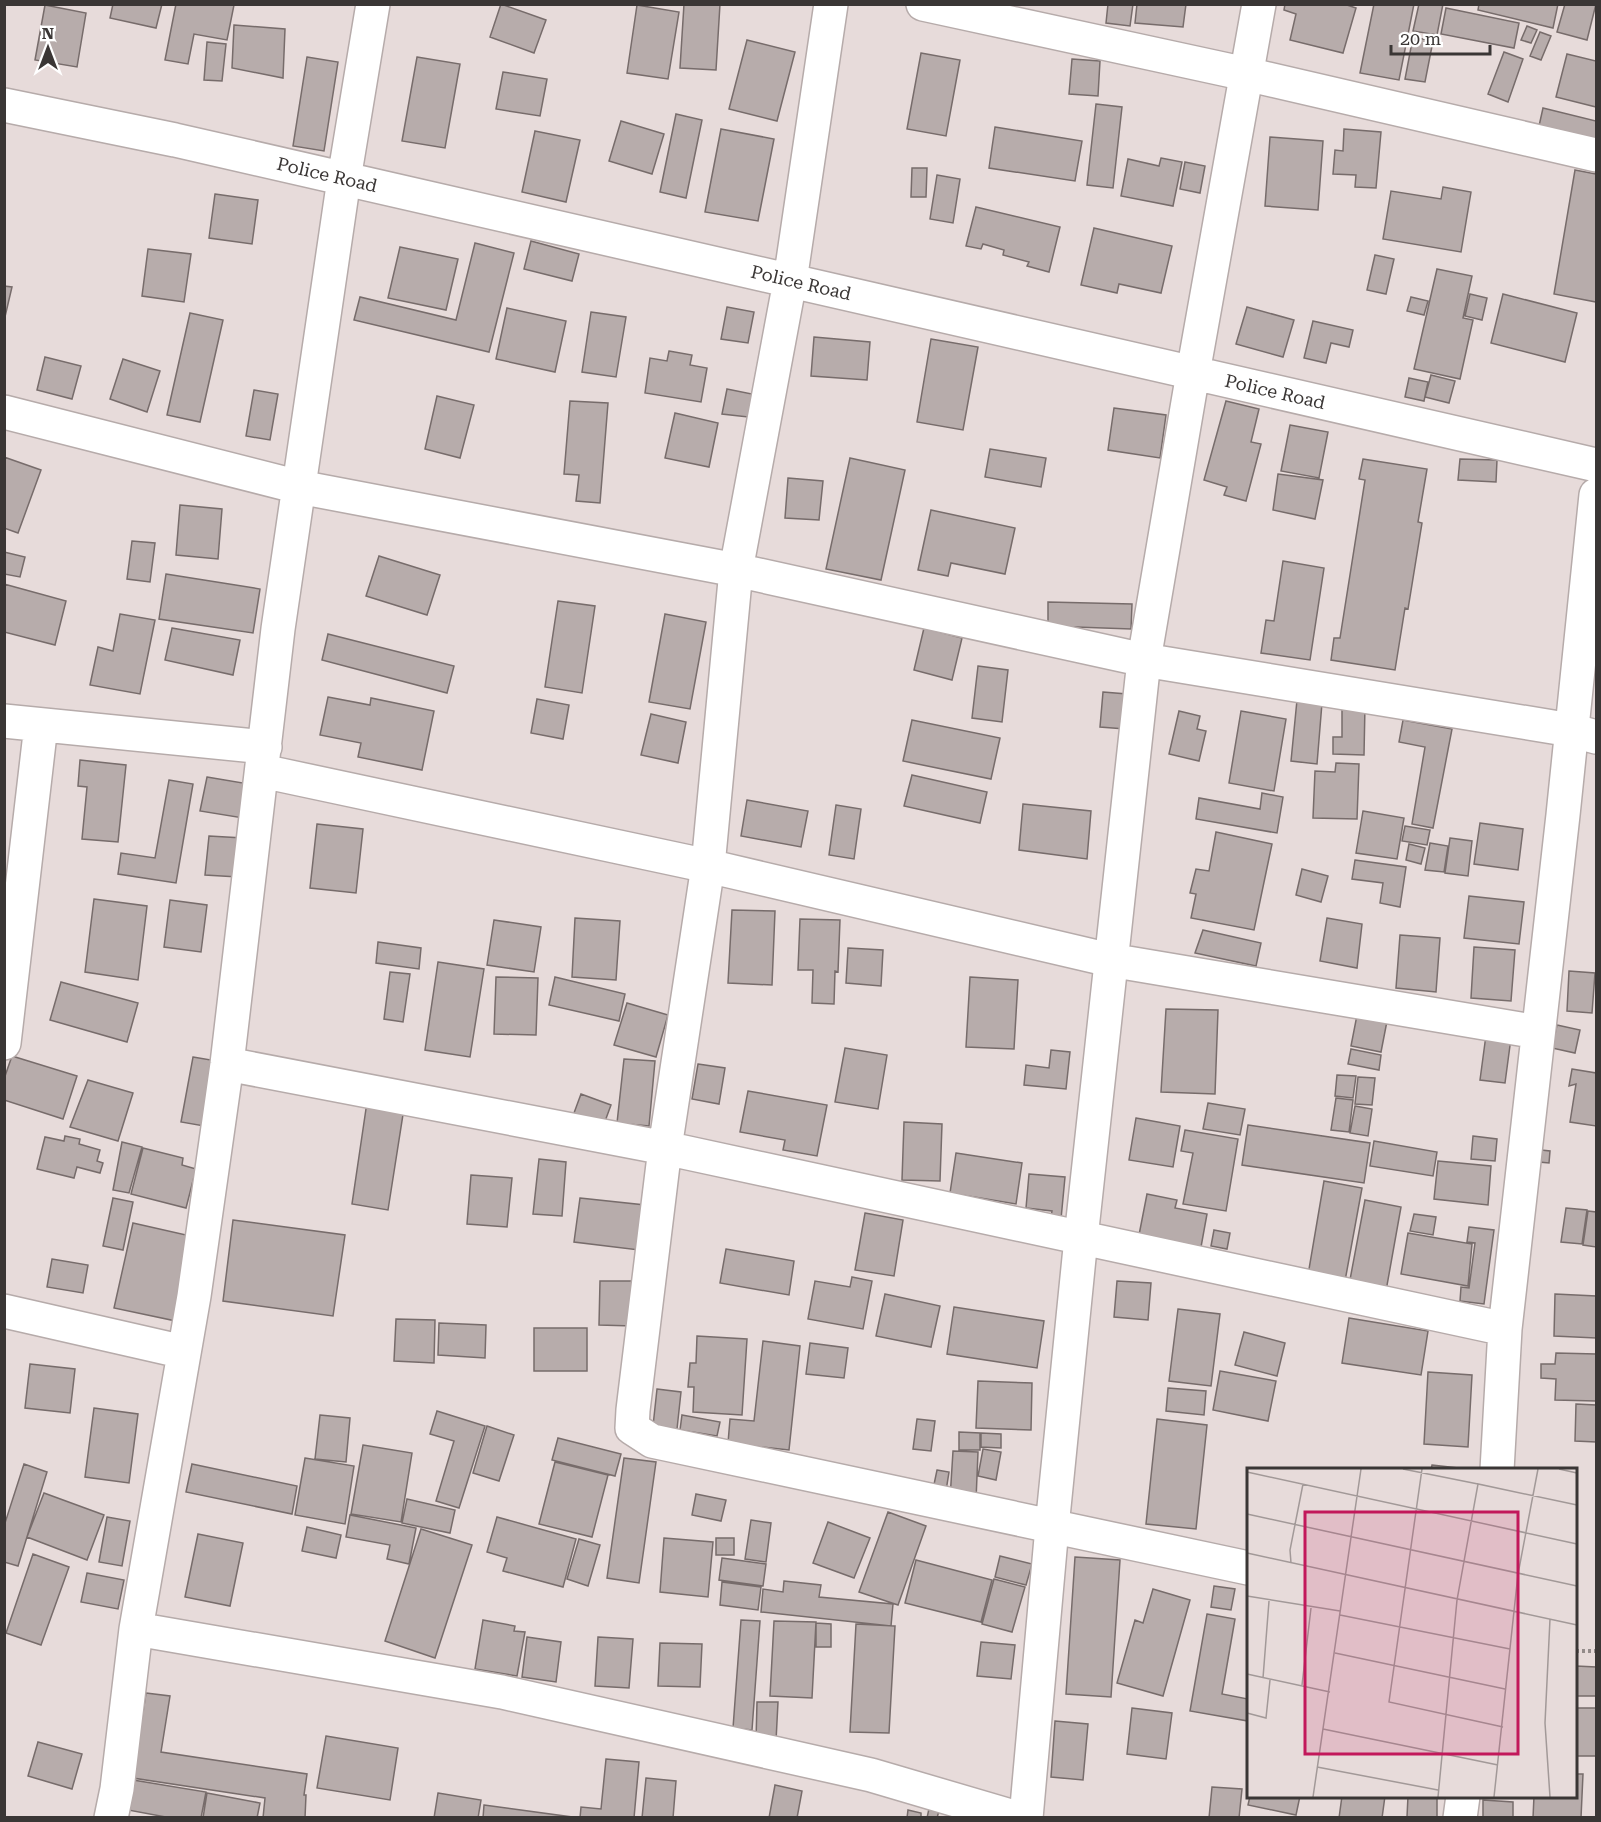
<svg xmlns="http://www.w3.org/2000/svg" width="1601" height="1822" viewBox="0 0 1601 1822" font-family="'Roboto Serif',serif">
	<style>
		.building { fill: #b7acab; stroke: #776c6b; stroke-width: 1.5 }
		.lines { fill: none; stroke-linecap: round; stroke-linejoin: round }
		.minor-casing { stroke: #b6abaa; stroke-width: 36 }
		.path { stroke: #938b8a; stroke-width: 4; stroke-dasharray: 3 3; stroke-linecap: butt }
		.minor { stroke: #fff; stroke-width: 33 }
		.labels { text-anchor: middle; stroke-width: 4.5; stroke-linejoin: round; paint-order: stroke }
		.street-label { font-size: 18px; fill: #3a3635; stroke: #fff }
		.inset-road { fill: none; stroke: #a29998; stroke-width: 1.5 }
		.view { fill: #c2185b; fill-opacity: 0.15; stroke: #c2185b; stroke-width: 3 }
		.inset-edge { fill: none; stroke: #3a3635; stroke-width: 3 }
	</style>
	<rect width="100%" height="100%" fill="#e7dbda"/>
	<path class="building" d="M113,4H162L156,28L110,18Z
		M176,4L234,5L227,40L194,34L188,64L165,60Z
		M501,4L546,20L534,53L490,37Z
		M684,4H720L716,70L680,68Z
		M1108,4H1133L1130,26L1106,23Z
		M1137,4H1186L1183,27L1135,23Z
		M1285,4H1344L1356,8L1343,53L1290,40L1296,14L1284,10Z
		M1374,4H1414L1399,80L1360,73Z
		M1419,4H1443L1437,35L1413,31Z
		M1479,4H1558L1553,28L1478,10Z
		M1565,4H1596L1587,40L1557,32Z
		M45,5L86,13L77,67L35,60Z
		M637,5L679,12L668,79L627,73Z
		M1446,8L1519,23L1514,48L1441,34Z
		M234,25L285,29L283,78L232,68Z
		M1527,26L1537,30L1531,43L1521,40Z
		M1540,32L1551,36L1541,60L1530,56Z
		M1413,37L1433,41L1425,82L1405,79Z
		M747,40L795,52L777,121L729,109Z
		M207,42L226,44L222,81L204,80Z
		M1504,52L1523,59L1508,102L1488,94Z
		M921,53L960,60L946,136L907,129Z
		M1567,54L1596,61V107L1556,97Z
		M307,57L338,62L324,151L293,146Z
		M417,57L460,64L445,148L402,141Z
		M1072,59L1100,61L1098,96L1069,94Z
		M503,72L547,79L540,116L496,109Z
		M1096,104L1122,107L1113,188L1087,185Z
		M1543,108L1596,121V140L1539,126Z
		M676,114L702,120L686,198L660,192Z
		M621,121L664,134L652,174L609,161Z
		M995,127L1082,141L1075,181L989,168Z
		M721,129L774,139L758,221L705,212Z
		M1344,129L1381,132L1376,188L1355,187L1356,175L1333,174L1335,150L1343,151Z
		M535,131L580,140L566,202L522,192Z
		M1270,137L1323,141L1318,210L1265,206Z
		M1161,158L1182,162L1173,206L1121,196L1128,159L1159,166Z
		M1185,162L1205,166L1200,193L1180,189Z
		M912,168H927L926,197H911Z
		M1575,170L1596,174V302L1554,294Z
		M937,175L960,179L953,223L930,219Z
		M1443,187L1471,192L1461,252L1383,239L1391,191L1441,199Z
		M215,194L258,200L252,244L209,238Z
		M976,207L1060,227L1049,272L1027,266L1029,262L1003,255L1004,250L983,244L981,249L966,246Z
		M1094,228L1172,246L1161,293L1119,284L1117,293L1081,285Z
		M531,241L579,254L572,281L524,269Z
		M475,243L514,253L489,352L354,320L360,297L456,320Z
		M400,247L458,259L446,310L388,298Z
		M148,249L191,254L184,302L142,296Z
		M1375,255L1394,259L1386,294L1367,290Z
		M1437,269L1472,276L1463,318L1473,320L1460,379L1414,369Z
		M4,286L12,287L4,321Z
		M1470,294L1487,298L1482,320L1465,316Z
		M1503,294L1577,313L1565,362L1491,343Z
		M1411,297L1428,301L1424,315L1407,311Z
		M727,307L754,312L748,343L721,339Z
		M1247,307L1294,320L1283,357L1236,344Z
		M507,308L566,321L555,372L496,359Z
		M591,312L626,317L616,377L582,372Z
		M190,313L223,320L200,422L167,415Z
		M1313,321L1353,330L1349,347L1331,343L1326,363L1304,358Z
		M814,337L870,342L867,380L811,376Z
		M931,339L978,347L963,430L917,422Z
		M669,351L692,355L690,365L707,368L701,402L645,393L650,358L667,361Z
		M45,357L81,366L72,399L37,390Z
		M123,359L160,371L147,412L110,399Z
		M1431,375L1455,381L1449,403L1425,397Z
		M1409,378L1428,382L1424,401L1405,397Z
		M727,389L752,394L748,417L722,414Z
		M254,390L278,394L270,440L246,436Z
		M437,396L474,405L460,458L425,449Z
		M570,401L608,403L600,503L576,501L579,475L564,474Z
		M1226,401L1259,409L1251,442L1261,444L1246,501L1224,495L1227,487L1204,480Z
		M1114,408L1166,415L1160,458L1108,450Z
		M675,413L718,423L709,467L665,458Z
		M1290,425L1328,432L1319,478L1281,471Z
		M990,449L1046,458L1041,487L985,477Z
		M4,457L41,470L18,533L4,528Z
		M850,458L905,470L881,580L826,569Z
		M1363,459L1427,469L1418,522L1422,523L1408,609L1405,608L1395,670L1331,660L1334,638H1340L1365,480L1359,479Z
		M1460,459L1497,460L1496,482L1458,480Z
		M1278,474L1323,480L1315,519L1273,510Z
		M788,478L823,481L819,520L785,518Z
		M180,505L222,509L218,559L176,555Z
		M931,510L1015,528L1005,574L951,563L948,576L918,570Z
		M132,541L155,543L150,582L127,579Z
		M4,552L25,557L20,577L4,574Z
		M379,556L440,575L427,615L366,596Z
		M1283,561L1324,568L1310,660L1261,653L1266,620L1274,621Z
		M166,574L260,589L253,633L159,619Z
		M4,584L66,601L55,645L4,632Z
		M558,601L595,606L582,693L545,687Z
		M1048,602L1132,604L1131,629L1048,626Z
		M120,614L155,620L140,694L90,685L98,647L113,651Z
		M665,614L706,622L690,709L649,702Z
		M172,628L240,640L233,675L165,660Z
		M924,628L962,638L952,680L914,670Z
		M328,634L454,666L447,693L322,660Z
		M978,666L1008,670L1002,722L972,718Z
		M1103,692L1127,694L1125,729L1100,727Z
		M328,697L370,705L371,698L434,711L422,770L358,757L361,743L320,735Z
		M537,699L569,705L563,739L531,733Z
		M1297,700L1322,703L1317,764L1291,761Z
		M1342,705H1365L1364,755L1333,754V737H1342Z
		M1179,711L1200,716L1197,729L1206,731L1199,761L1169,754Z
		M1241,711L1286,719L1274,791L1229,783Z
		M651,714L686,722L678,763L641,755Z
		M912,720L1000,738L991,779L903,761Z
		M1403,720L1452,729L1433,828L1412,824L1425,747L1399,742Z
		M80,760L126,765L118,842L82,839L87,787L78,786Z
		M1336,763L1359,764L1357,819L1313,818L1315,771L1335,772Z
		M912,775L987,792L980,823L904,806Z
		M207,777L249,784L243,818L200,811Z
		M169,780L193,784L176,883L118,874L121,853L155,858Z
		M1262,793L1283,797L1277,833L1196,819L1199,798L1260,809Z
		M747,800L808,811L801,847L741,836Z
		M1023,804L1091,811L1087,859L1019,850Z
		M836,805L861,809L854,859L829,855Z
		M1363,811L1404,818L1397,859L1356,853Z
		M1480,823L1523,829L1518,870L1474,864Z
		M317,824L363,829L356,893L310,888Z
		M1405,826L1430,830L1427,845L1402,841Z
		M1216,832L1272,844L1254,930L1191,918L1196,894L1190,893L1196,869L1209,871Z
		M209,836L243,838L238,877L205,875Z
		M1450,838L1472,841L1468,876L1445,873Z
		M1430,843L1448,846L1444,872L1425,870Z
		M1409,844L1425,848L1421,864L1406,860Z
		M1355,860L1406,867L1400,907L1380,903L1383,883L1352,879Z
		M1302,869L1328,876L1321,902L1296,895Z
		M1469,896L1524,902L1519,944L1464,938Z
		M94,899L147,906L138,980L85,972Z
		M170,900L207,905L201,952L164,947Z
		M732,910L775,911L772,985L728,983Z
		M575,918L620,921L616,980L572,977Z
		M1327,918L1362,924L1357,968L1320,961Z
		M800,919L840,920L838,972L835,971L834,1004L812,1003L813,970H798Z
		M494,920L541,927L534,972L487,965Z
		M1203,930L1261,943L1256,966L1195,953Z
		M1400,935L1440,938L1436,992L1396,988Z
		M378,942L421,948L419,969L376,963Z
		M1474,947L1515,950L1511,1001L1471,998Z
		M848,948L883,950L881,986L846,983Z
		M438,962L484,969L470,1057L425,1050Z
		M1569,971L1595,973L1592,1013L1567,1011Z
		M390,972L410,974L403,1022L384,1019Z
		M496,977L538,978L536,1035L494,1034Z
		M555,977L625,994L619,1021L549,1005Z
		M970,977L1018,980L1014,1049L966,1047Z
		M61,982L138,1003L127,1042L50,1020Z
		M627,1003L668,1015L656,1057L614,1045Z
		M1166,1009L1218,1010L1215,1094L1161,1092Z
		M1358,1010L1388,1016L1381,1052L1351,1046Z
		M1557,1025L1580,1030L1575,1053L1552,1048Z
		M1486,1035L1511,1038L1505,1083L1480,1080Z
		M845,1048L887,1055L878,1109L835,1102Z
		M1351,1049L1381,1055L1379,1070L1348,1064Z
		M1051,1050L1070,1052L1066,1089L1024,1085L1026,1065L1049,1068Z
		M12,1056L77,1076L63,1119L4,1100V1079Z
		M193,1057L217,1061L204,1126L181,1122Z
		M624,1059L655,1061L649,1126L617,1123Z
		M698,1064L725,1068L719,1104L692,1099Z
		M1572,1069L1596,1073V1126L1570,1122L1576,1084L1569,1086Z
		M1337,1075L1356,1076L1353,1098L1335,1096Z
		M1358,1077L1375,1078L1372,1105L1355,1104Z
		M88,1080L133,1093L118,1141L70,1127Z
		M748,1091L827,1105L817,1156L783,1150L785,1140L740,1132Z
		M581,1094L611,1105L604,1124L574,1113Z
		M1336,1098L1353,1100L1349,1132L1331,1130Z
		M367,1102L404,1108L388,1210L352,1204Z
		M1208,1103L1245,1109L1240,1135L1203,1129Z
		M1355,1106L1372,1109L1368,1136L1350,1133Z
		M1136,1118L1180,1126L1173,1167L1129,1160Z
		M904,1122L942,1124L940,1181L902,1180Z
		M1248,1125L1370,1143L1364,1183L1242,1165Z
		M1185,1130L1238,1139L1226,1211L1183,1204L1193,1153L1181,1151Z
		M65,1136L80,1139L79,1144L100,1150L97,1161L103,1163L100,1173L77,1167L74,1178L37,1169L45,1137L64,1141Z
		M1473,1136L1497,1139L1495,1161L1471,1159Z
		M1374,1141L1437,1152L1433,1176L1370,1166Z
		M122,1142L142,1147L129,1193L113,1190Z
		M143,1148L183,1158L182,1165L196,1169L186,1208L131,1194Z
		M1541,1150L1550,1151L1549,1163L1539,1162Z
		M956,1153L1022,1163L1016,1204L950,1193Z
		M539,1159L566,1162L562,1216L533,1214Z
		M1438,1161L1491,1166L1488,1205L1434,1199Z
		M1029,1174L1065,1177L1061,1219L1051,1217L1052,1211L1026,1208Z
		M471,1175L512,1178L507,1227L467,1224Z
		M1324,1181L1362,1188L1345,1281L1308,1275Z
		M1147,1194L1177,1200L1175,1208L1207,1214L1201,1247L1139,1235Z
		M113,1198L133,1202L123,1250L103,1246Z
		M580,1198L645,1205L639,1250L574,1242Z
		M1365,1200L1401,1207L1386,1291L1349,1285Z
		M1566,1208L1587,1210L1582,1244L1561,1242Z
		M1588,1211L1596,1212V1247L1583,1245Z
		M865,1213L903,1220L894,1276L855,1270Z
		M1414,1214L1436,1217L1433,1235L1410,1231Z
		M233,1220L345,1235L333,1316L223,1301Z
		M133,1223L195,1237L176,1321L114,1308Z
		M1469,1227L1494,1230L1484,1304L1460,1301L1461,1287L1469,1288L1475,1243L1467,1242Z
		M1214,1230L1230,1233L1227,1249L1211,1246Z
		M1408,1233L1472,1244L1468,1286L1401,1274Z
		M726,1249L794,1261L789,1295L720,1283Z
		M52,1259L88,1265L83,1293L47,1287Z
		M852,1277L872,1281L863,1329L808,1319L815,1281L850,1287Z
		M600,1281H634L633,1326L599,1325Z
		M1117,1281L1151,1283L1148,1320L1114,1317Z
		M885,1294L940,1306L931,1347L876,1336Z
		M1555,1294L1596,1296V1338L1554,1336Z
		M954,1307L1044,1321L1037,1368L947,1354Z
		M1178,1309L1220,1314L1211,1386L1169,1381Z
		M1349,1318L1428,1331L1421,1375L1342,1363Z
		M396,1319L435,1320L434,1363L394,1361Z
		M439,1323L486,1325L485,1358L438,1355Z
		M534,1328H587V1371H534Z
		M1244,1332L1285,1343L1277,1376L1235,1365Z
		M697,1336L747,1339L742,1415L693,1412L694,1387H688L690,1363H696Z
		M763,1341L800,1346L789,1450L728,1443L730,1419L754,1421Z
		M810,1343L848,1348L844,1378L806,1374Z
		M1556,1353L1596,1354V1401L1555,1400L1556,1379L1541,1378V1364H1555Z
		M30,1364L75,1369L70,1413L25,1408Z
		M1220,1371L1276,1381L1268,1421L1213,1410Z
		M1428,1372L1472,1375L1468,1447L1424,1444Z
		M978,1381L1032,1383L1031,1430L976,1428Z
		M1168,1388L1206,1391L1204,1415L1166,1411Z
		M657,1389L681,1392L677,1429L653,1426Z
		M1576,1404L1596,1405V1442L1575,1441Z
		M94,1408L138,1414L129,1483L85,1477Z
		M437,1411L485,1426L459,1508L436,1501L454,1441L430,1434Z
		M320,1415L350,1418L346,1462L315,1459Z
		M682,1415L720,1422L717,1436L680,1430Z
		M917,1419L935,1421L931,1451L913,1449Z
		M1157,1419L1207,1425L1196,1529L1146,1524Z
		M487,1426L514,1435L499,1481L473,1473Z
		M959,1432L980,1433V1450H959Z
		M981,1433L1001,1434V1448L981,1447Z
		M558,1438L621,1454L615,1476L552,1460Z
		M363,1445L412,1453L401,1522L351,1514Z
		M983,1449L1001,1452L996,1480L978,1476Z
		M953,1451L978,1452L976,1500L950,1499Z
		M305,1458L354,1466L345,1524L295,1515Z
		M624,1458L656,1462L639,1583L607,1578Z
		M555,1462L608,1475L592,1537L539,1524Z
		M24,1464L47,1472L18,1566L4,1562V1526Z
		M192,1464L297,1486L292,1514L186,1492Z
		M1432,1465L1468,1469L1467,1470H1431Z
		M937,1470L949,1472L945,1497L932,1494Z
		M44,1493L104,1515L87,1560L27,1537Z
		M696,1494L726,1500L721,1521L692,1515Z
		M407,1499L455,1510L450,1533L402,1523Z
		M888,1512L926,1526L898,1605L859,1592Z
		M350,1515L416,1528L409,1564L387,1559L390,1545L346,1537Z
		M107,1517L130,1521L122,1566L99,1562Z
		M497,1517L576,1539L563,1587L503,1571L507,1558L487,1552Z
		M751,1520L771,1523L766,1562L745,1559Z
		M828,1522L870,1538L854,1578L813,1563Z
		M307,1527L341,1535L336,1558L302,1551Z
		M421,1529L472,1545L435,1658L385,1641Z
		M198,1534L243,1543L230,1606L185,1597Z
		M664,1538L713,1542L708,1597L660,1592Z
		M716,1538H734V1555H716Z
		M579,1539L600,1545L588,1586L567,1579Z
		M33,1554L69,1567L41,1645L6,1633Z
		M1000,1556L1032,1564L1026,1585L995,1577Z
		M1075,1557L1120,1560L1111,1697L1066,1694Z
		M722,1558L766,1564L763,1586L719,1580Z
		M916,1560L992,1580L981,1622L905,1603Z
		M87,1573L124,1580L118,1609L81,1602Z
		M994,1579L1025,1587L1012,1632L982,1624Z
		M784,1581L821,1585L819,1597L893,1604L891,1626L761,1612L763,1589L783,1592Z
		M722,1582L761,1587L758,1610L720,1605Z
		M1214,1586L1235,1589L1231,1610L1211,1607Z
		M1153,1589L1190,1600L1163,1696L1117,1683L1135,1620L1143,1623Z
		M1207,1614L1235,1619L1222,1694L1248,1699V1721L1190,1711Z
		M483,1620L515,1626L514,1631L525,1632L517,1676L475,1669Z
		M741,1620L760,1621L752,1730L733,1728Z
		M774,1621L816,1622L812,1698L770,1696Z
		M816,1623L831,1624V1647H816Z
		M856,1624L895,1626L889,1733L850,1732Z
		M527,1637L561,1642L556,1682L522,1677Z
		M598,1637L633,1639L629,1688L595,1686Z
		M981,1642L1015,1645L1011,1679L977,1676Z
		M660,1643L702,1644L700,1687L658,1686Z
		M1576,1666L1596,1667V1696H1576Z
		M146,1693L170,1696L161,1752L307,1774L304,1795H306L305,1818H263L265,1798L133,1778Z
		M757,1702H778L776,1741H756Z
		M1132,1708L1172,1713L1166,1759L1127,1754Z
		M1576,1708H1596V1756H1576Z
		M1055,1721L1088,1724L1083,1780L1051,1777Z
		M326,1736L398,1748L390,1800L317,1788Z
		M38,1742L82,1754L72,1789L28,1776Z
		M606,1759L639,1762L634,1818H580L581,1807L601,1809Z
		M1576,1774H1583L1581,1818H1533L1534,1796H1576Z
		M646,1778L676,1781L673,1818H642Z
		M133,1780L206,1792L201,1818H171L128,1810Z
		M775,1785L802,1791L797,1818H769Z
		M1212,1787L1242,1789L1239,1818H1209Z
		M207,1793L260,1803L257,1818H203Z
		M438,1793L481,1800L478,1818H434Z
		M1250,1796H1300L1296,1815L1248,1805Z
		M1342,1796H1385L1382,1818H1339Z
		M1408,1796H1437V1818L1407,1817Z
		M1483,1800L1513,1802V1818H1483Z
		M930,1804L940,1807L937,1818H927Z
		M484,1805L572,1817V1818H483Z
		M908,1810L921,1813V1818H907Z"/>
	<g class="lines">
		<g class="minor-casing">
			<path id="minor" d="M831,4L790,281L736,570L708,866L665,1148L633,1410L632,1428L652,1441L1248,1568
				M923,4L1246,74L1596,155
				M4,105L175,140L1596,465
				M4,412L299,487L736,570L1144,660L1571,730L1596,737
				M4,721L265,747
				M262,771L708,866L1110,960L1538,1032
				M4,1043L41,725
				M227,1064L665,1148L1505,1329
				M4,1311L184,1352
				M1497,1470L1505,1329L1563,815L1596,495
				M136,1629L502,1692L871,1775L1017,1818
				M111,1818L117,1789L136,1629L194,1296L227,1064L278,629L344,179L373,4
				M1026,1818L1052,1527L1081,1238L1144,660L1193,373L1259,4
				M1460,1818L1463,1796"/>
		</g>
		<path class="path" d="M1576,1651H1596"/>
		<use href="#minor" class="minor"/>
	</g>
	<g class="labels">
		<g class="street-label">
			<text transform="translate(327 175) rotate(13)" y="6">Police Road</text>
			<text transform="translate(801 283) rotate(13)" y="6">Police Road</text>
			<text transform="translate(1275 392) rotate(13)" y="6">Police Road</text>
		</g>
	</g>
	<g transform="translate(1247 1468)">
		<rect width="330" height="330" fill="#e7dbda"/>
		<path class="inset-road" d="M156,1L231,16M175,1L142,234L256,259M312,1L330,5M0,4L330,76M0,46L330,118M0,85L330,157M44,95L43,82L56,16M0,128L93,143M93,147L263,181M88,185L258,221M0,206L83,224M16,210L22,133M55,217L64,140M0,245L19,250L23,212M76,261L251,297M70,299L191,322M66,329L114,1M191,329L210,132L231,16L330,37M247,329L271,106L291,1M303,329L298,255L303,151"/>
		<path class="view" d="M58,44H271V286H58Z"/>
		<rect width="330" height="330" class="inset-edge"/>
	</g>
	<rect width="1601" height="1822" fill="none" stroke="#3a3635" stroke-width="12"/>
	<g transform="translate(48 48)" stroke="#ffffff" stroke-width="4.5" paint-order="stroke">
	<path d="M0-4.5L10 22L0 15L-10 22Z" fill="#3a3635"/>
	<text y="-9" font-size="16" font-weight="bold" text-anchor="middle" fill="#3a3635">N</text>
	</g>
	<path d="M1391 45v9h99v-9" fill="none" stroke="#3a3635" stroke-width="3"/>
	<text x="1400" y="45" font-size="18" fill="#3a3635" stroke="#ffffff" stroke-width="4.5" paint-order="stroke">20 m</text>
</svg>
